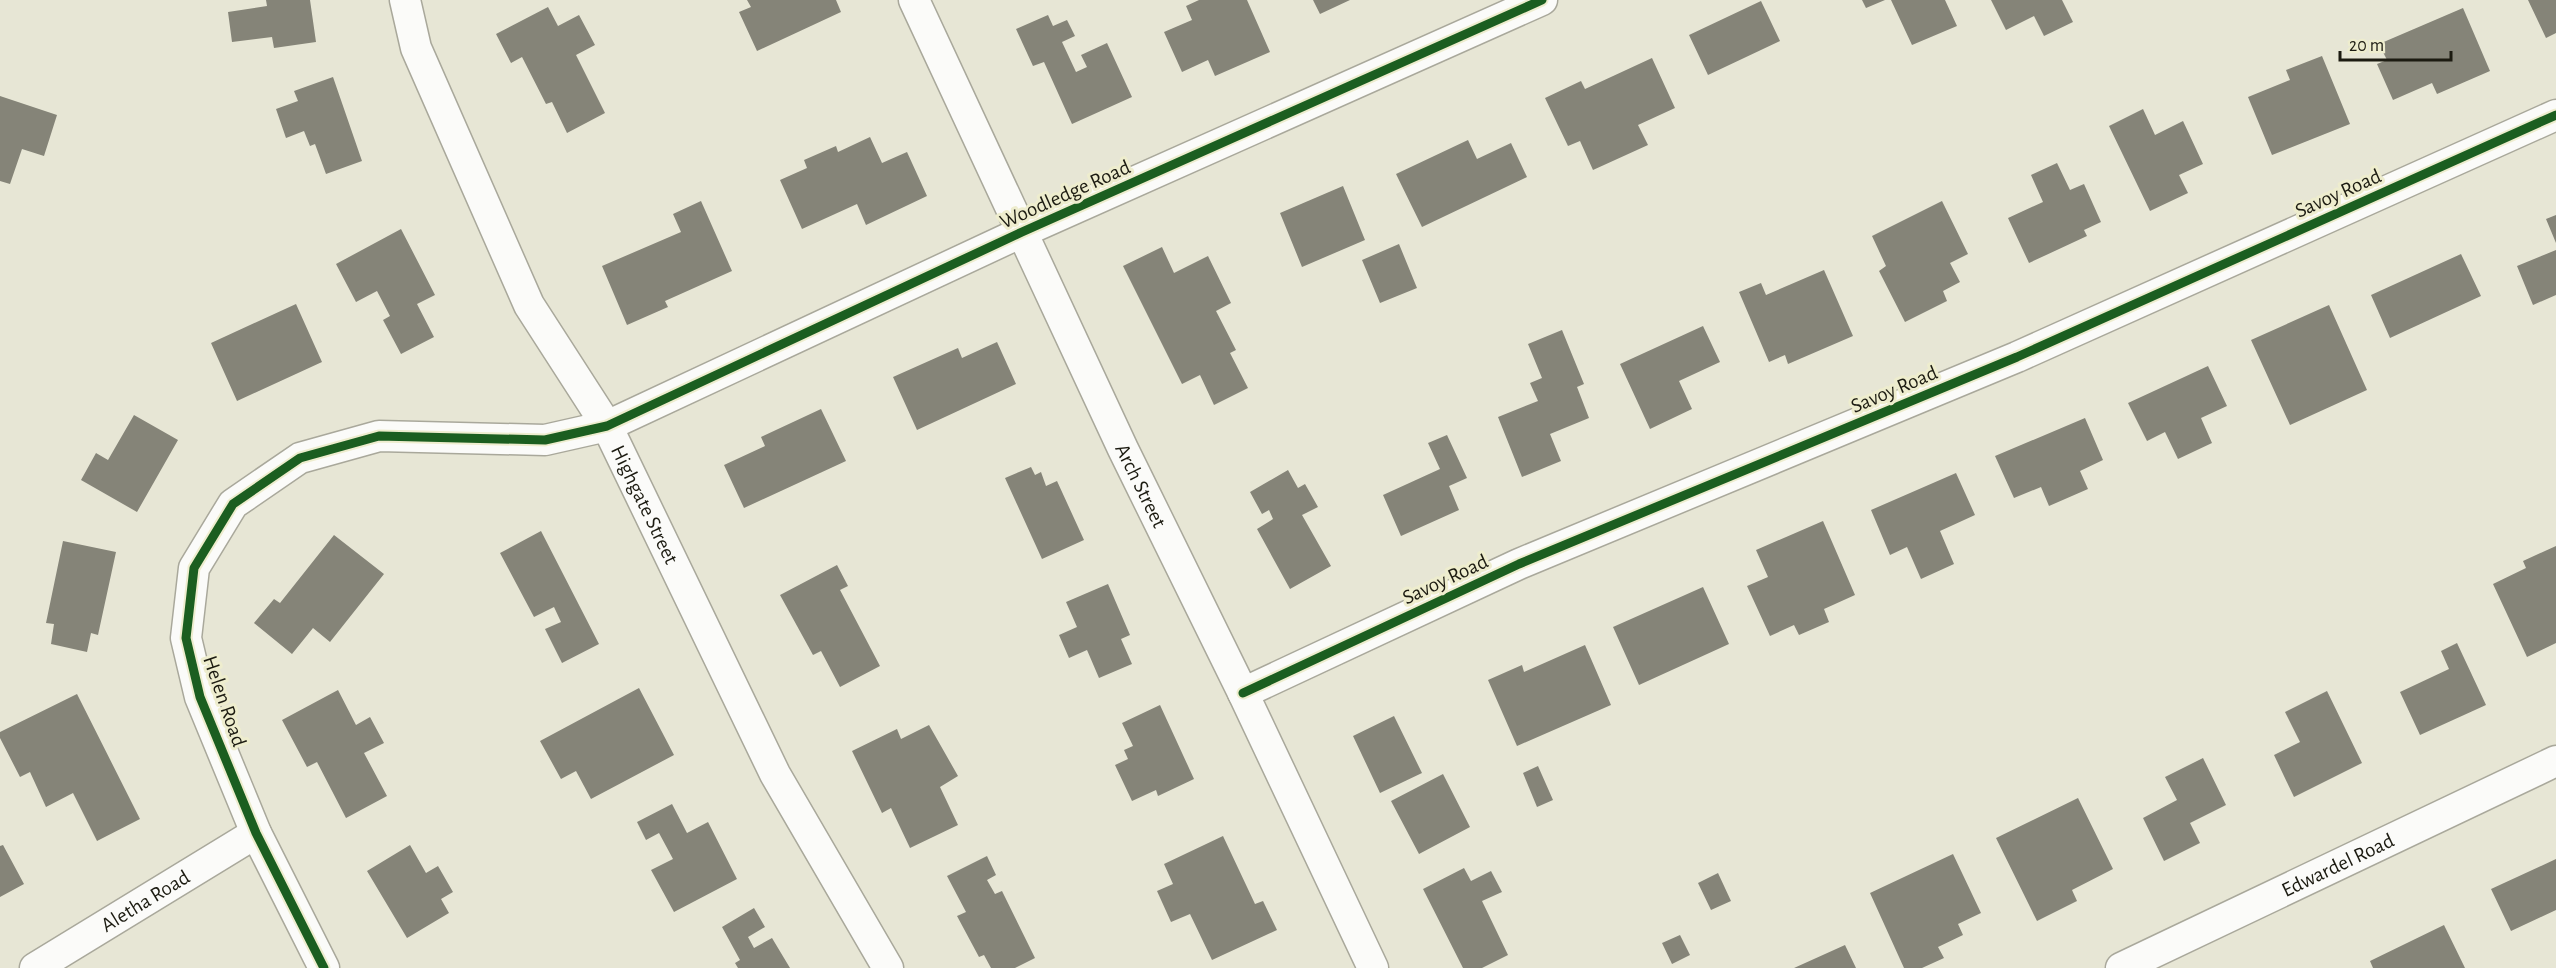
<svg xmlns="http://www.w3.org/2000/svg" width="2556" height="968" viewBox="0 0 2556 968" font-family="'Alegreya Sans',sans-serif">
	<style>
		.building { fill: #858478 }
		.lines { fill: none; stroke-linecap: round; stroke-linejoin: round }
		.minor-casing { stroke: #a9a89b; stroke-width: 33 }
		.minor { stroke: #fbfbf9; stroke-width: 30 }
		.cycleway-casing { stroke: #eeedce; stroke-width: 13 }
		.cycleway { stroke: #1b5e20; stroke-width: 9 }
		.labels { text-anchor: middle; stroke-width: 6; stroke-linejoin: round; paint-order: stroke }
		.street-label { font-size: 21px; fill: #1c1b11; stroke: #eeedce }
	</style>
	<rect width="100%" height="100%" fill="#e7e6d5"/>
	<path class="building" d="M266,0H310L316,42L274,48L272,37L232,42L228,12L267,6Z
		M747,0H836L841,12L757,51L739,12L751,7Z
		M1199,0H1247L1270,52L1215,76L1208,60L1182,72L1164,32L1192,20L1186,6Z
		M1313,0H1350L1320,14Z
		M1862,0H1885L1866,8Z
		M1891,0H1945L1957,26L1912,45Z
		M1991,0H2062L2073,22L2044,36L2034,16L2006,30Z
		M2528,0H2556V33L2546,38Z
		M1761,1L1780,41L1708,75L1689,35Z
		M548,7L558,26L579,15L595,45L576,55L605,113L567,133L552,102L546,104L522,57L511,63L496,34Z
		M2463,8L2490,71L2437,94L2432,83L2393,100L2377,64L2387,60L2379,44Z
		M1048,15L1053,26L1067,20L1075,36L1062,42L1076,72L1087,67L1081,55L1107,43L1132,97L1072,124L1044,62L1033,66L1016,29Z
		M2322,56L2350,124L2272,155L2248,97L2290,80L2286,70Z
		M1652,58L1675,108L1638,125L1648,145L1593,170L1580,141L1568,146L1545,98L1581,81L1585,89Z
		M333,77L362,161L326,174L315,144L310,146L304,131L286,138L276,109L298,101L294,91Z
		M0,96L57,115L44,156L22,149L10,184L0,181Z
		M2143,109L2155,135L2183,121L2203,164L2179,175L2188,193L2150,211L2109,126Z
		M870,137L882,163L907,152L927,196L866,225L857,204L802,229L780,180L807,168L804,160L836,146L838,152Z
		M1468,140L1477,159L1511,143L1527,177L1422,227L1396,174Z
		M2057,163L2070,190L2084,184L2101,222L2084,230L2087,236L2029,263L2008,218L2043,202L2031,175Z
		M1343,186L1365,240L1302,267L1280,213Z
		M701,201L732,271L665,301L668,307L627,325L602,266L681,232L673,214Z
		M1942,201L1968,254L1950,263L1960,282L1943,291L1947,301L1905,322L1879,271L1886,266L1872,236Z
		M2556,215V243L2546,219Z
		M401,229L435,295L417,304L434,337L401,354L383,320L390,316L377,291L356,302L336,264Z
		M1399,244L1417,288L1380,303L1362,260Z
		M1162,247L1174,273L1208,256L1231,303L1216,311L1236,350L1230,353L1248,388L1214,405L1200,375L1182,384L1123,266Z
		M2556,250V295L2533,305L2517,266Z
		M2461,254L2481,296L2390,338L2371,295Z
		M1824,270L1853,336L1788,364L1785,355L1769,362L1739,292L1761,283L1766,295Z
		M296,304L322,362L237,401L211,343Z
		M2329,305L2367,390L2290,425L2251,340Z
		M1703,326L1720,362L1679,381L1692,409L1650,429L1620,364Z
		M1562,330L1584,384L1577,387L1589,418L1550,434L1561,461L1522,477L1498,417L1538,401L1530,383L1542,378L1528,344Z
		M997,342L1016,384L917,430L893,377L958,348L962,358Z
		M2208,366L2227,406L2201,418L2212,443L2178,459L2165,432L2147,441L2128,403Z
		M821,409L846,461L744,508L724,465L765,446L761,437Z
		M134,415L178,440L137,512L81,480L96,453L108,460Z
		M2085,418L2103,460L2080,471L2088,489L2049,506L2041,487L2014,498L1995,456Z
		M1447,435L1467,478L1449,486L1459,510L1401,536L1383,495L1440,469L1428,443Z
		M1031,467L1035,475L1041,472L1046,486L1057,481L1084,540L1042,559L1005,478Z
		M1288,470L1298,488L1305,484L1318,507L1302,515L1331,566L1290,589L1257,529L1273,519L1269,510L1262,514L1250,492Z
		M1956,473L1975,515L1940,531L1954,564L1921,579L1907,547L1890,555L1871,510Z
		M1823,521L1855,595L1824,609L1829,622L1799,635L1794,625L1770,636L1747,586L1768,577L1756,550Z
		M541,531L599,644L562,663L545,629L561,622L554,607L534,617L500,553Z
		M334,535L384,574L330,642L313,628L292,654L254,623L274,599L280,603Z
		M63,541L116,552L98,635L91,633L87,652L51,644L54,624L46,623Z
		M2556,546V643L2527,657L2493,584L2526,568L2523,561Z
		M837,565L848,586L840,590L880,666L840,687L821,651L813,655L780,595Z
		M1108,584L1130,635L1121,639L1132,664L1099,678L1087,650L1069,658L1059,635L1077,627L1066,602Z
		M1703,587L1729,644L1639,685L1613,627Z
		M2457,643L2486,705L2420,735L2400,692L2449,669L2441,651Z
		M1585,645L1611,705L1517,746L1488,680L1522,665L1524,672Z
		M639,688L674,755L591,799L576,771L561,779L540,741Z
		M338,690L356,725L370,717L384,743L364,753L387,796L346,818L317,762L307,767L282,720Z
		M2327,691L2362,763L2294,797L2274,755L2300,742L2285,712Z
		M77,694L140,819L97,841L73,793L46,807L30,772L20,777L0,738V732Z
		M1160,705L1194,779L1158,796L1156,790L1132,801L1115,765L1128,759L1124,750L1133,746L1122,723Z
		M1394,716L1422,773L1380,793L1353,736Z
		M929,725L958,776L940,787L958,825L910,848L891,808L882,813L852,751L897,729L901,739Z
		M2203,758L2226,805L2190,823L2200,843L2164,861L2143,818L2177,800L2165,777Z
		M1538,766L1553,800L1537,807L1523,773Z
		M1443,774L1470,827L1419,854L1391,801Z
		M2078,798L2113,869L2072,890L2077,901L2037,921L1996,838Z
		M672,804L687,833L708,822L737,879L674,912L651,870L673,859L659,833L646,840L637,822Z
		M1223,836L1255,904L1263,901L1277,930L1212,960L1190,914L1171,922L1157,891L1173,884L1164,864Z
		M3,845L24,884L0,897V846Z
		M410,845L426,873L438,866L453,892L441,899L449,913L407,938L367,871Z
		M1953,854L1981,913L1958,924L1963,935L1938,947L1944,958L1922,968H1904L1870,893Z
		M987,856L996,875L987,880L995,894L1002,891L1035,958L1015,968H991L984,955L979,957L957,916L966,912L947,876Z
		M2556,859V910L2511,931L2491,889Z
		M1464,868L1471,881L1491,871L1502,892L1482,901L1508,955L1482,968H1463L1423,889Z
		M1718,873L1731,901L1711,910L1698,883Z
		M754,908L765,927L748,937L754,948L772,938L790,968H738L735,963L740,960L722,927Z
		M2444,925L2465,968H2373L2370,961Z
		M1680,935L1690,955L1672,964L1662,943Z
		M1845,945L1856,968H1794Z"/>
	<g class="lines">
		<g class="minor-casing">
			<g id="minor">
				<path id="s1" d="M405,0L416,48L529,305L607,426L775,774L888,968"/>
				<path id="s2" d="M914,0L1123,449L1243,693L1373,968"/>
				<path d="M1243,693L1519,564L2017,357L2556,115"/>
				<path id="s3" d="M35,968L256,833"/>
				<path d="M324,968L256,833L200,697L186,638L194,568L233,504L300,458L379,436L545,440L607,426L1022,232L1542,0"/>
				<path id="s4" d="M2121,968L2556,761"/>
			</g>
		</g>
		<use href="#minor" class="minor"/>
		<g class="cycleway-casing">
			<path id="cycleway" d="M1243,693L1519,564L2017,357L2556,115
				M324,968L256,833L200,697L186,638L194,568L233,504L300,458L379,436L545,440L607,426L1022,232L1542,0"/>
		</g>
		<use href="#cycleway" class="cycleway"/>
	</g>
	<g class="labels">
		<g class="street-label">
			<text transform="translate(2338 193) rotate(-24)" y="7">Savoy Road</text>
			<text transform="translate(1065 194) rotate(-24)" y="7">Woodledge Road</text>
			<text transform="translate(1894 389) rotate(-23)" y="7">Savoy Road</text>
			<text dy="7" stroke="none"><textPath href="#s2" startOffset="536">Arch Street</textPath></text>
			<text dy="7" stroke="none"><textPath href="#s1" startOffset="561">Highgate Street</textPath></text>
			<text transform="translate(1445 579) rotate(-25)" y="7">Savoy Road</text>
			<text transform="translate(225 701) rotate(71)" y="7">Helen Road</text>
			<text dy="7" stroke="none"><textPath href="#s4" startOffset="240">Edwardel Road</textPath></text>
			<text dy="7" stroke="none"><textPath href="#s3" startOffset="129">Aletha Road</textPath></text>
		</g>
	</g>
	<path d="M2340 51v9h111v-9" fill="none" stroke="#1c1b11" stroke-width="3"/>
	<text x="2349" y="51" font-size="18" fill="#1c1b11" stroke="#eeedce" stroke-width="4.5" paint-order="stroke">20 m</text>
</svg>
